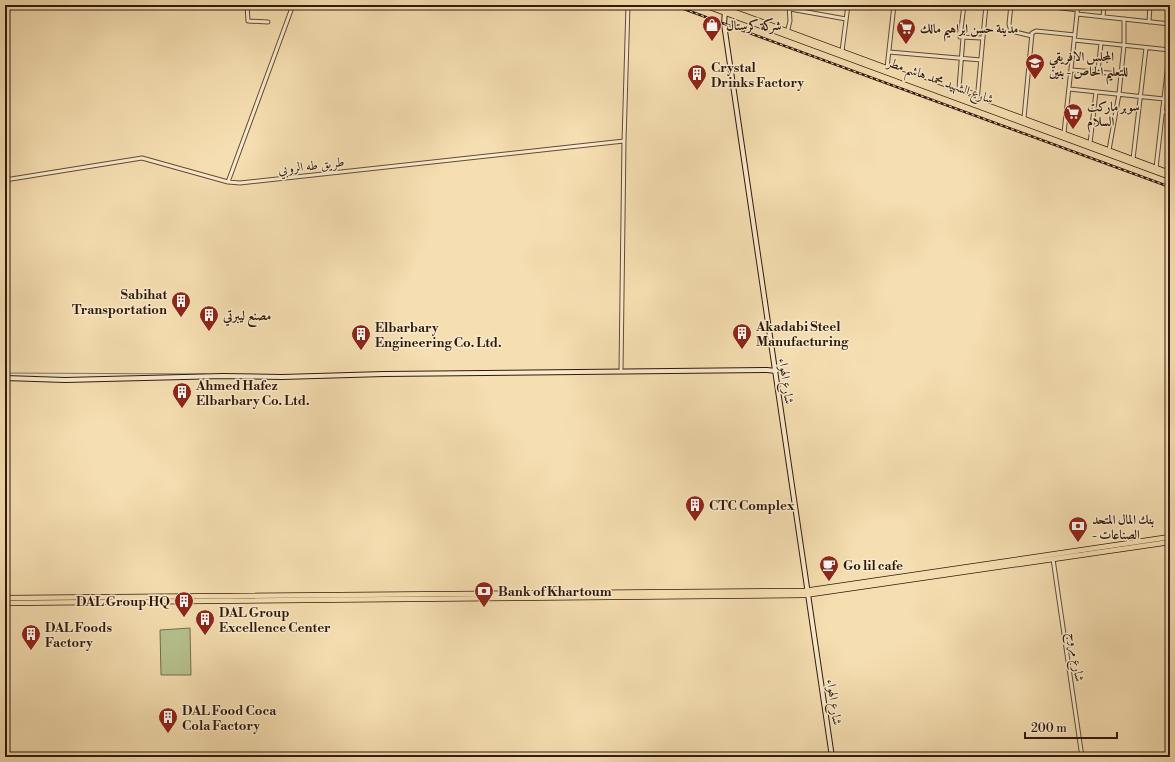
<svg xmlns="http://www.w3.org/2000/svg" width="1175" height="762" viewBox="0 0 1175 762" font-family="'Libre Bodoni',Amiri,serif">
	<style>
		.green { fill: #b7c28f; stroke: #746e4d }
		.lines { fill: none; stroke-linecap: round; stroke-linejoin: round }
		.stream { stroke: #727b70; stroke-width: 1 }
		.street-casing { stroke: #624b34; stroke-width: 5 }
		.secondary-casing { stroke: #311a0b; stroke-width: 6 }
		.primary-casing { stroke: #311a0b; stroke-width: 6 }
		.street { stroke: #f8eacc; stroke-width: 3 }
		.secondary { stroke: #f8eacc; stroke-width: 4 }
		.primary { stroke: #f5deb1; stroke-width: 4.5 }
		.rail-casing { stroke: #311a0b; stroke-width: 2.5 }
		.rail { stroke: #f8eacc; stroke-width: 1; stroke-dasharray: 3; stroke-linecap: butt }
		.labels { text-anchor: middle; stroke-width: 3; stroke-linejoin: round; paint-order: stroke }
		.poi-label { font-size: 13px; font-weight: bold; fill: #311a0b; stroke: #f8eacc; text-anchor: start }
		.street-label { font-size: 13px; fill: #311a0b; stroke: #f8eacc }
	</style>
	<rect width="100%" height="100%" fill="#f5deb1"/>
	<filter id="stains"><feTurbulence type="fractalNoise" baseFrequency=".005" numOctaves="4"/><feColorMatrix values="0 0 0 0 .2 0 0 0 0 .09 0 0 0 0 .02 0 0 0 .5 -.17"/></filter>
	<radialGradient id="worn" r=".72"><stop offset=".6" stop-color="#630" stop-opacity="0"/><stop offset="1" stop-color="#630" stop-opacity=".3"/></radialGradient>
	<path class="green" d="M190,628L191,675H161L160,630Z"/>
	<g class="lines">
		<path class="stream" d="M5,373L206,374"/>
		<g class="street-casing">
			<path id="street" d="M247,5L248,21L268,22
				M964,5L960,37L982,38
				M1011,5L1009,24L1011,31L1032,36
				M1038,5L1078,10
				M790,9L846,19
				M1077,14L1170,24
				M1103,17L1104,5
				M1149,22L1150,5
				M787,33L790,21L789,5
				M1074,40L1170,50
				M842,51L848,5
				M889,52L981,60
				M887,68L894,5
				M1071,70L1121,74
				M1098,71L1101,43
				M959,88L977,95
				M1069,89L1164,99
				M956,96L959,88L963,38
				M977,101L986,5
				M1163,112L1170,113
				M1024,118L1032,33L1036,31L1075,35
				M1064,133L1078,5
				M1090,143L1096,92
				M1109,150L1119,94L1124,45V19
				M1133,159L1146,48
				M1156,168L1170,46
				M5,180L142,158L228,182L240,183L624,141
				M228,182L293,5
				M621,371L624,141L628,5
				M1053,559L1082,757
				M1165,757L1170,756"/>
		</g>
		<g class="secondary-casing">
			<path id="secondary" d="M725,11L724,24L832,757
				M5,378L65,380L223,376L282,377L384,374L767,370L776,371"/>
		</g>
		<g class="primary-casing">
			<path id="primary" d="M704,5L1170,177
				M716,5L1170,173
				M5,598L804,591L1170,537
				M5,603L805,595L1170,542"/>
		</g>
		<use href="#street" class="street"/>
		<use href="#secondary" class="secondary"/>
		<use href="#primary" class="primary"/>
		<g class="rail-casing">
			<path id="rail" d="M673,5L1170,187"/>
		</g>
		<use href="#rail" class="rail"/>
	</g>
	<defs>
		<g id="shop-pin" transform="scale(1)"><path d="M0 17L-7.5 6A9.5 9.5 0 1 1 7.5 6Z" fill="#8f2418" stroke="#f8eacc"/><path d="M-5-2.5h2.3a2.7 3.5 0 0 1 5.4 0H5L5.5 6h-11ZM-1.5-2.5h3a1.5 2.3 0 0 0-3 0Z" fill="#fff"/></g>
		<g id="supermarket-pin" transform="scale(1)"><path d="M0 17L-7.5 6A9.5 9.5 0 1 1 7.5 6Z" fill="#8f2418" stroke="#f8eacc"/><path d="M-6-5.5h2.5l.6 2H6L4.5 2H-2.5L-4.4-4H-6ZM-1.5 3.2a1.3 1.3 0 1 0 .1 0ZM3 3.2a1.3 1.3 0 1 0 .1 0Z" fill="#fff"/></g>
		<g id="school-pin" transform="scale(1)"><path d="M0 17L-7.5 6A9.5 9.5 0 1 1 7.5 6Z" fill="#8f2418" stroke="#f8eacc"/><path d="M0-5L7-2L0 1L-7-2ZM-4 1L0 2.5L4 1V4Q0 6-4 4Z" fill="#fff"/></g>
		<g id="building-pin" transform="scale(1)"><path d="M0 17L-7.5 6A9.5 9.5 0 1 1 7.5 6Z" fill="#8f2418" stroke="#f8eacc"/><path d="M-4-6H4V6H1V3H-1V6H-4ZM-2.5-4.3h1.7v1.8h-1.7ZM.8-4.3h1.7v1.8H.8ZM-2.5-1h1.7V.8h-1.7ZM.8-1h1.7V.8H.8Z" fill="#fff"/></g>
		<g id="bank-pin" transform="scale(1)"><path d="M0 17L-7.5 6A9.5 9.5 0 1 1 7.5 6Z" fill="#8f2418" stroke="#f8eacc"/><path d="M-6-4H6V4H-6ZM0-2.3a2.3 2.3 0 1 0 0 4.6a2.3 2.3 0 1 0 0-4.6Z" fill="#fff"/></g>
		<g id="cafe-pin" transform="scale(1)"><path d="M0 17L-7.5 6A9.5 9.5 0 1 1 7.5 6Z" fill="#8f2418" stroke="#f8eacc"/><path d="M-5.5-4.5H6V0H3Q3 3.5 0 3.5H-2.5Q-5.5 3.5-5.5 0ZM3-3.2v2h1.7v-2ZM-6 4.5H4V6H-6Z" fill="#fff"/></g>
	</defs>
	<g fill-rule="evenodd">
		<use href="#shop-pin" x="712" y="25"/>
		<use href="#supermarket-pin" x="906" y="28"/>
		<use href="#school-pin" x="1035" y="63"/>
		<use href="#building-pin" x="697" y="74"/>
		<use href="#supermarket-pin" x="1073" y="113"/>
		<use href="#building-pin" x="181" y="301"/>
		<use href="#building-pin" x="209" y="315"/>
		<use href="#building-pin" x="742" y="333"/>
		<use href="#building-pin" x="361" y="334"/>
		<use href="#building-pin" x="182" y="392"/>
		<use href="#building-pin" x="695" y="505"/>
		<use href="#bank-pin" x="1078" y="526"/>
		<use href="#cafe-pin" x="829" y="565"/>
		<use href="#bank-pin" x="484" y="591"/>
		<use href="#building-pin" x="184" y="601"/>
		<use href="#building-pin" x="205" y="619"/>
		<use href="#building-pin" x="31" y="634"/>
		<use href="#building-pin" x="168" y="717"/>
	</g>
	<g class="labels">
		<g class="poi-label">
			<text x="726" y="30">شركة كرستال</text>
			<text x="920" y="33">مدينة حسن ابراهيم مالك</text>
			<text x="1049" y="61">المجلس الافريقي<tspan x="1049" dy="15">للتعليم الخاص - بنين</tspan></text>
			<text x="711" y="72">Crystal<tspan x="711" dy="15">Drinks Factory</tspan></text>
			<text x="1087" y="111">سوبر ماركت<tspan x="1087" dy="15">السلام</tspan></text>
			<text x="167" y="299" text-anchor="end">Sabihat<tspan x="167" dy="15">Transportation</tspan></text>
			<text x="223" y="320">مصنع ليبرتي</text>
			<text x="756" y="331">Akadabi Steel<tspan x="756" dy="15">Manufacturing</tspan></text>
			<text x="375" y="332">Elbarbary<tspan x="375" dy="15">Engineering Co. Ltd.</tspan></text>
			<text x="196" y="390">Ahmed Hafez<tspan x="196" dy="15">Elbarbary Co. Ltd.</tspan></text>
			<text x="709" y="510">CTC Complex</text>
			<text x="1092" y="524">بنك المال المتحد<tspan x="1092" dy="15">- الصناعات</tspan></text>
			<text x="843" y="570">Go lil cafe</text>
			<text x="498" y="596">Bank of Khartoum</text>
			<text x="170" y="606" text-anchor="end">DAL Group HQ</text>
			<text x="219" y="617">DAL Group<tspan x="219" dy="15">Excellence Center</tspan></text>
			<text x="45" y="632">DAL Foods<tspan x="45" dy="15">Factory</tspan></text>
			<text x="182" y="715">DAL Food Coca<tspan x="182" dy="15">Cola Factory</tspan></text>
		</g>
		<g class="street-label">
			<text transform="translate(941 80) rotate(20)" y="5">شارع الشهيد محمد هاشم مطر</text>
			<text transform="translate(311 165) rotate(-7)" y="5">طريق طه الروبي</text>
			<text transform="translate(787 381) rotate(82)" y="5">شارع الهواء</text>
			<text transform="translate(1077 657) rotate(82)" y="5">شارع مروج</text>
			<text transform="translate(835 702) rotate(82)" y="5">شارع الهواء</text>
		</g>
	</g>
	<rect width="1175" height="762" fill="none" stroke="#f5deb1" stroke-width="20"/>
	<rect x="6" y="6" width="1163" height="750" fill="none" stroke="#311a0b" stroke-width="2"/>
	<rect x="10" y="10" width="1155" height="742" fill="none" stroke="#311a0b"/>
	<path d="M1025 732v6h92v-6" fill="none" stroke="#311a0b" stroke-width="2"/>
	<text x="1031" y="732" font-size="12" fill="#311a0b" stroke="#f8eacc" stroke-width="3" paint-order="stroke">200 m</text>
	<rect width="100%" height="100%" filter="url(#stains)"/>
	<rect width="100%" height="100%" fill="url(#worn)"/>
</svg>
